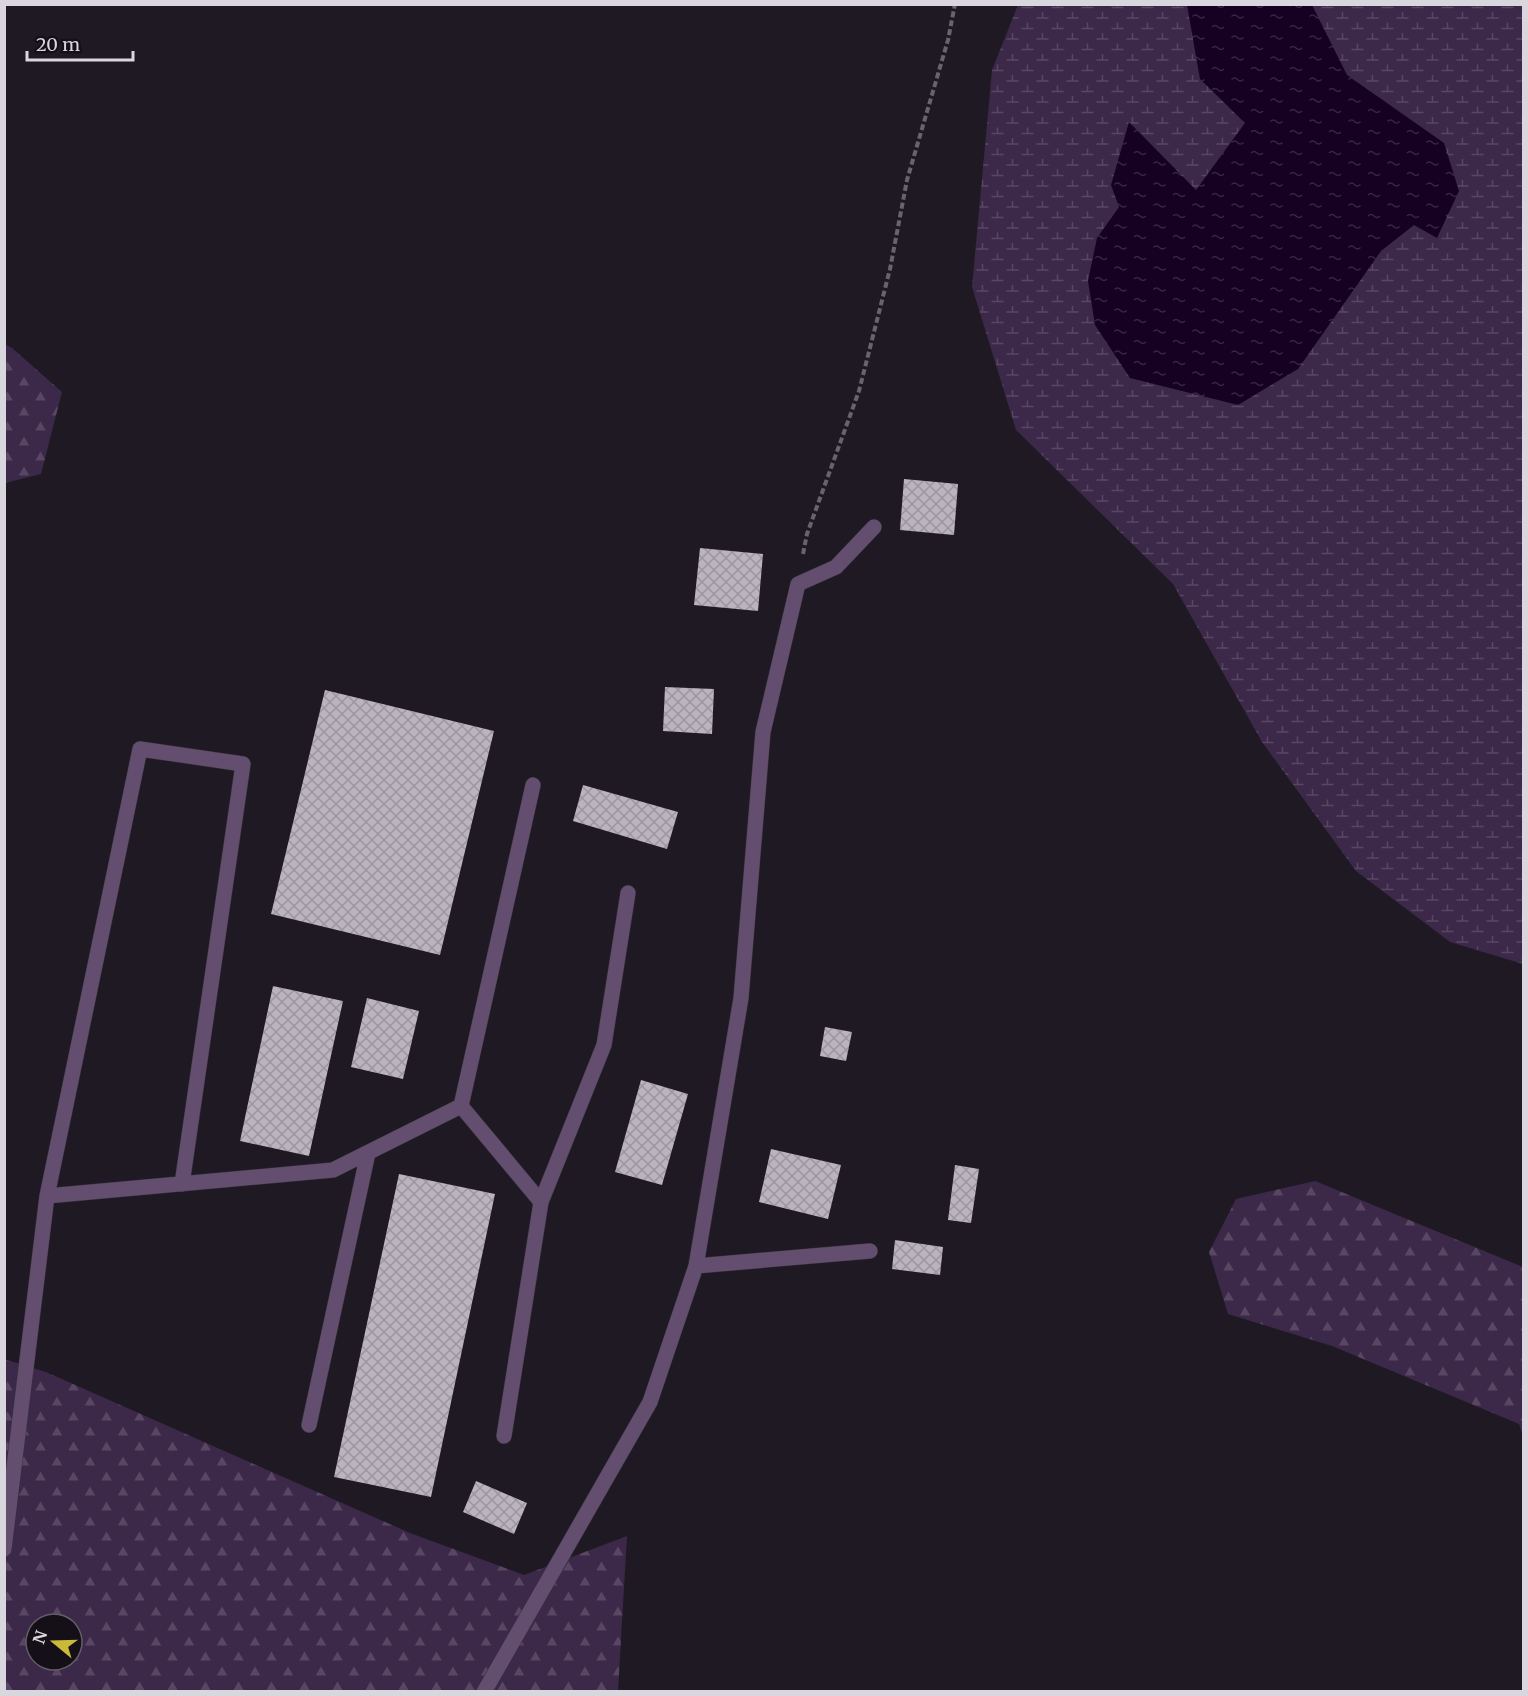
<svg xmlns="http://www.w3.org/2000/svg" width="1528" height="1696" viewBox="0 0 1528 1696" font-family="Merriweather,serif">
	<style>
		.forest { fill: url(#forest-firs); fill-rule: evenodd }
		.wetland { fill: url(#wetland-marsh) }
		.water { fill: url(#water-ripples) }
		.building { fill: url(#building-cross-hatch) }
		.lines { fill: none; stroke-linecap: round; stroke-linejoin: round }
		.service-casing { stroke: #38333c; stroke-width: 16 }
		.path { stroke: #68636c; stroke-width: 4; stroke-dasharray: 6 3; stroke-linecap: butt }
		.service { stroke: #634e70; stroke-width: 15 }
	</style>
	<defs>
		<pattern id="forest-firs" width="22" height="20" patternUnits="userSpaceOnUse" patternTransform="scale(1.5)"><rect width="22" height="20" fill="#3c2849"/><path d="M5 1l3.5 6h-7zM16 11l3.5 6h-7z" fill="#584663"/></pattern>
		<pattern id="wetland-marsh" width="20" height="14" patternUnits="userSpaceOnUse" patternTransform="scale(1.5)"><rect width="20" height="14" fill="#3c2849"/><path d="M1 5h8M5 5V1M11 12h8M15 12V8" fill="none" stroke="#584663"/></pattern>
		<pattern id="water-ripples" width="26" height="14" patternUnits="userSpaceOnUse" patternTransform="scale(1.5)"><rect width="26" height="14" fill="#160123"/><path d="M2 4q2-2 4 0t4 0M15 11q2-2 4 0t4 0" fill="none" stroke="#372542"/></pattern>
		<pattern id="building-cross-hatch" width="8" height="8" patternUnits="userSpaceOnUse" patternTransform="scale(1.5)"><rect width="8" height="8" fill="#bbb3c0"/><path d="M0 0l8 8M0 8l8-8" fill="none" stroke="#9c96a0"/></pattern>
	</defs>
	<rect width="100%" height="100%" fill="#1e1922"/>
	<path class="forest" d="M5,344L12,348L62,392L41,474L5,483Z
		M1315,1181L1523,1267V1436L1519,1424L1332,1346L1228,1314L1209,1252L1236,1199Z
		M4,1359L46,1372L410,1533L524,1575L627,1536L618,1691H5ZM36,1624H72V1660H36Z"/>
	<path class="wetland" d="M1018,5H1523V964L1450,942L1356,871L1262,742L1173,584L1016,430L972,287L992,70Z"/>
	<path class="water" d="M1187,5H1312L1347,75L1444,143L1459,191L1437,238L1414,225L1381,251L1298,369L1238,405L1130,378L1095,325L1088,281L1097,238L1119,207L1111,185L1129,122L1196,190L1245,123L1200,79Z"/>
	<path class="building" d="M904,479L958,484L954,535L900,530Z
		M700,548L763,554L758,611L694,605Z
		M665,687L714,689L712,734L663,731Z
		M325,690L494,731L440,955L271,914Z
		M583,785L678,812L667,849L573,821Z
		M273,986L343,1001L309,1156L240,1141Z
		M367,998L419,1011L403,1079L351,1067Z
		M825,1027L852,1032L846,1061L820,1056Z
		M641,1080L688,1094L662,1185L615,1172Z
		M771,1149L841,1165L828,1219L759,1202Z
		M955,1165L979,1169L971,1223L948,1220Z
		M399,1174L495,1194L431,1497L334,1477Z
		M895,1240L943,1247L940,1275L892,1269Z
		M476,1481L527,1503L514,1534L463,1512Z"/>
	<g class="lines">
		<g class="service-casing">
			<path id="service" d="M533,785L461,1106L541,1202
				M47,1196L333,1170L461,1106
				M696,1266L870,1251
				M309,1425L368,1153
				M504,1436L541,1202L604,1045L628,893
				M4,1549L47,1196L140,749L243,764L182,1184
				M484,1692L650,1402L696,1266L741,998L763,732L798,584L836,567L874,527"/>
		</g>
		<path class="path" d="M803,554L807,534L859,391L890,269L907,180L948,40L955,4"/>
		<use href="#service" class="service"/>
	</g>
	<rect width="1528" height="1696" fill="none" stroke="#dad6dd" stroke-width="12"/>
	<g transform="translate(54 1642) rotate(289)"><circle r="28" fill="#151018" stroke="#645f67" stroke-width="1.5"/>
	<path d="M0-4.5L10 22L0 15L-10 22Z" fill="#cbba39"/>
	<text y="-9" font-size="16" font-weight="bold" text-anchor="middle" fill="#dad6dd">N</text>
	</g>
	<path d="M27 51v9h106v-9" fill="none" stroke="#dad6dd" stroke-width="3"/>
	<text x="36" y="51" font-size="18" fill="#dad6dd" stroke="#151018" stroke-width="4.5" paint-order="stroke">20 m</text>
</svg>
